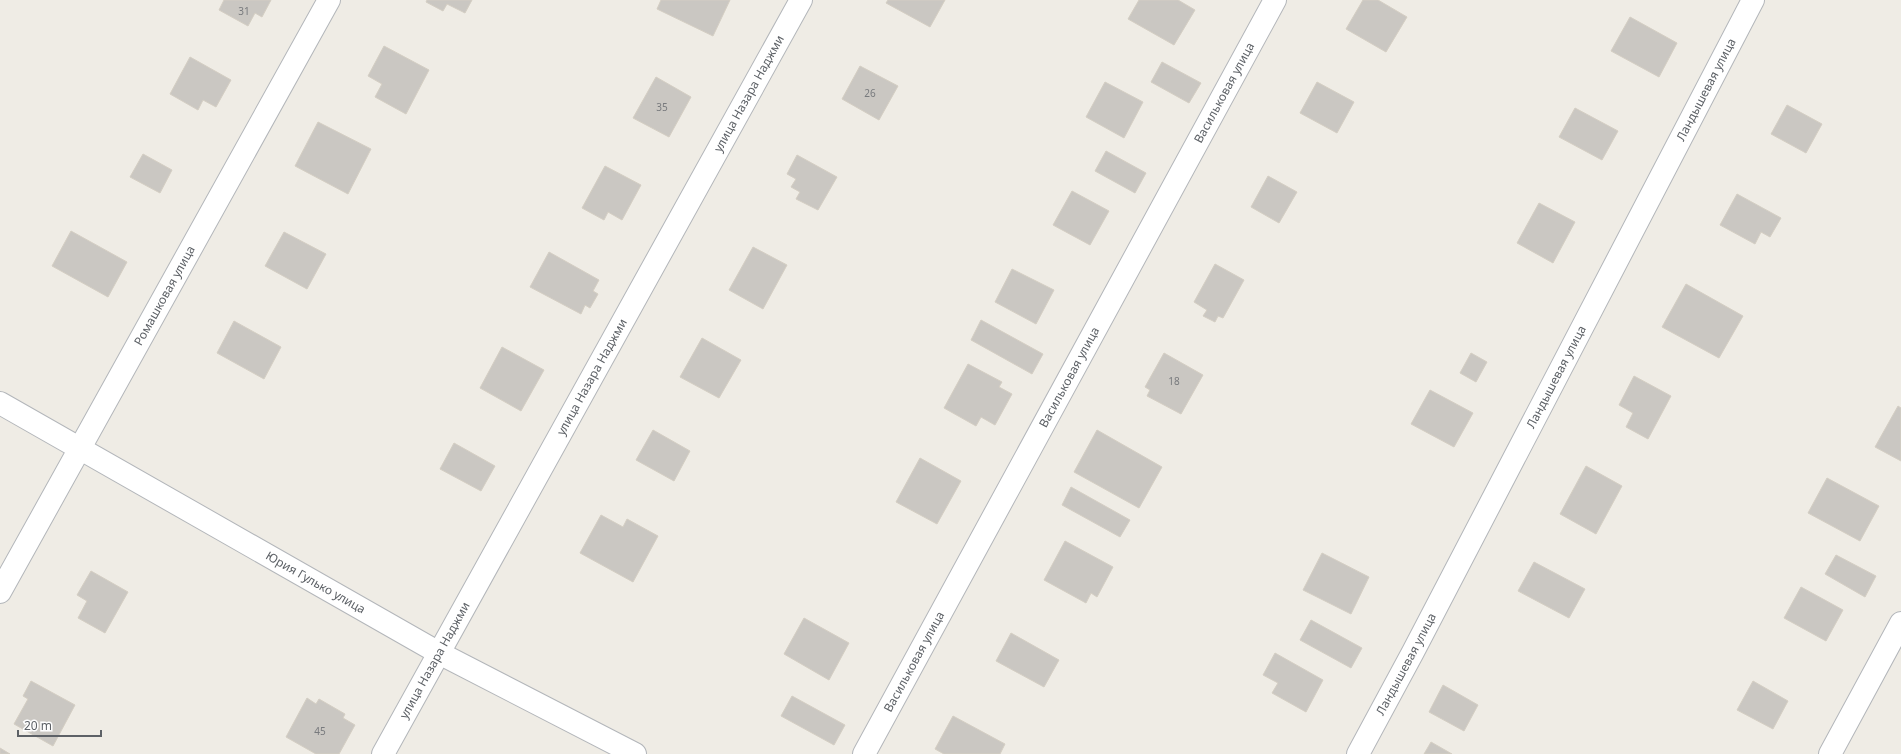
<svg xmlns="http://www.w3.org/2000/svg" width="1901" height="754" viewBox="0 0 1901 754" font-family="'Noto Sans',sans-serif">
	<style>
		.building { fill: #cac7c2; stroke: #d4cec3 }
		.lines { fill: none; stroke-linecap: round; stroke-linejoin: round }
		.minor-casing { stroke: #b3b6ba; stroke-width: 24 }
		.minor { stroke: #fff; stroke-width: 22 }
		.labels { text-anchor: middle; stroke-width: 3; stroke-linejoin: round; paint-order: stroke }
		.number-label { font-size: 10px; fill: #787a7d }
		.street-label { font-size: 12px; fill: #5d6166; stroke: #fff }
	</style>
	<rect width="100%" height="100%" fill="#efece5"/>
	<path class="building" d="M224,0H271L262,17L255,13L248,26L219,10Z
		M427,0H472L465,13L447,4L443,11L426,2Z
		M661,0H730L713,36L657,9Z
		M888,0H945L930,27L886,3Z
		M1139,0H1178L1195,10L1174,45L1128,19Z
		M1363,0H1378L1407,17L1386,52L1346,29Z
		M1630,17L1677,43L1659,77L1611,51Z
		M384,46L429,70L406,114L375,97L382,84L368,76Z
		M190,57L231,80L216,107L203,100L198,110L170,94Z
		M1162,62L1201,83L1189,103L1151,82Z
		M860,66L898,86L879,120L842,99Z
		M656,77L691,97L669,137L633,118Z
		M1105,82L1143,102L1124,138L1086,117Z
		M1317,82L1354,102L1337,133L1300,113Z
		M1787,105L1822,124L1806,153L1771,134Z
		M1575,108L1618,131L1602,160L1559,137Z
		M318,122L371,149L348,194L295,166Z
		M1106,151L1146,173L1135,193L1095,171Z
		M143,154L172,170L160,193L130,177Z
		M797,155L837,177L818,210L796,199L800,192L791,187L796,179L787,174Z
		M605,166L641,185L622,220L608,212L604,220L582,208Z
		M1268,176L1297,192L1279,223L1251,207Z
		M1072,191L1109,211L1090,245L1053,225Z
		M1737,194L1781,218L1770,237L1761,232L1755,244L1720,225Z
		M1539,203L1575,222L1553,263L1517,243Z
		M71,231L127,262L108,297L52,266Z
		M284,232L326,254L307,289L265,266Z
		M753,247L787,265L763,309L729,290Z
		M549,252L599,280L593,291L598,294L590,308L585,305L581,314L530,287Z
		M1215,264L1244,280L1223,318L1218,316L1215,322L1203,316L1207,310L1194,302Z
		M1012,269L1054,290L1036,324L995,302Z
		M1686,284L1743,316L1719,358L1662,327Z
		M981,320L1043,354L1032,374L971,340Z
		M234,321L281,347L264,379L217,353Z
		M702,338L741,360L719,398L680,377Z
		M502,347L544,370L521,411L480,388Z
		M1164,353L1203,375L1181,414L1147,396L1150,390L1145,387Z
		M1471,353L1487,362L1476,382L1460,373Z
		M968,364L1002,382L999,387L1012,394L995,425L981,417L976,426L944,408Z
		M1634,376L1671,396L1648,439L1626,427L1633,413L1619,405Z
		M1430,390L1473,413L1454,447L1411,424Z
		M1898,406L1901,408V461L1875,447Z
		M653,430L690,451L674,481L636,460Z
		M1097,430L1162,467L1139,508L1074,472Z
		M454,443L495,466L481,491L440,469Z
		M920,458L961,481L937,524L896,502Z
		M1586,466L1622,486L1596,534L1560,514Z
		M1827,478L1879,506L1860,541L1808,513Z
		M1071,487L1130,520L1120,537L1062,505Z
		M601,515L623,527L627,519L658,536L633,582L580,553Z
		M1065,541L1113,567L1097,597L1091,593L1086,603L1044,580Z
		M1322,553L1369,577L1351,614L1303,590Z
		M1836,555L1876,576L1865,597L1825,574Z
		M1534,562L1585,589L1569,618L1518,591Z
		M91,571L128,592L105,633L78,618L87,601L77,595Z
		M1801,587L1843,610L1826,641L1784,618Z
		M804,618L849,643L829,680L784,654Z
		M1311,620L1362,648L1351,668L1300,640Z
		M1011,633L1059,660L1044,687L996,661Z
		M1275,653L1323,680L1306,712L1272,693L1278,683L1263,675Z
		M31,681L75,705L53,746L14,724L28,699L23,696Z
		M1753,681L1788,701L1773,729L1737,710Z
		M1443,685L1478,705L1464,731L1429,712Z
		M792,696L845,725L834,745L781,716Z
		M307,698L316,704L319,699L345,714L343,718L355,725L339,754H316L286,737Z
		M953,716L1005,744L1000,754H944L935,749Z
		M1431,742L1452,754H1424Z
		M0,748L10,754H0Z"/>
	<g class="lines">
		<g class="minor-casing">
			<g id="minor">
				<path id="s1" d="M0,403L439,653L635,754"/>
				<path id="s2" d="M0,592L329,0"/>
				<path id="s3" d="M383,754L801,0"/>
				<path id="s4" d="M864,754L1275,0"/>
				<path id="s5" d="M1358,754L1413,652L1753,0"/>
				<path d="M1830,754L1901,623"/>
			</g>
		</g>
		<use href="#minor" class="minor"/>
	</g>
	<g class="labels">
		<g class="number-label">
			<text x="244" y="15">31</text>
			<text x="870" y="97">26</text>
			<text x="662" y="111">35</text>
			<text x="1174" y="385">18</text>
			<text x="320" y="735">45</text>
		</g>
		<g class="street-label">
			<text dy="4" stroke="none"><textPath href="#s5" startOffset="750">Ландышевая улица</textPath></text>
			<text dy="4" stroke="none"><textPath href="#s4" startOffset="753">Васильковая улица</textPath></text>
			<text dy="4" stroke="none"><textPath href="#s3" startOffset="755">улица Назара Наджми</textPath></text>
			<text dy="4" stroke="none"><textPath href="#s2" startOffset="339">Ромашковая улица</textPath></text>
			<text dy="4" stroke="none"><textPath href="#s3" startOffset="431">улица Назара Наджми</textPath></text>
			<text dy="4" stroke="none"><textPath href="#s4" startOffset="429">Васильковая улица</textPath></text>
			<text dy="4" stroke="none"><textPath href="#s5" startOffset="426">Ландышевая улица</textPath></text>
			<text dy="4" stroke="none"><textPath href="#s1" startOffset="363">Юрия Гулько улица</textPath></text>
			<text dy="4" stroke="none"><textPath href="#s3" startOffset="107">улица Назара Наджми</textPath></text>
			<text dy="4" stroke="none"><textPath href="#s4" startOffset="105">Васильковая улица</textPath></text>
			<text dy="4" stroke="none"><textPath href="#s5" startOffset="102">Ландышевая улица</textPath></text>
		</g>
	</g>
	<path d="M18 730v6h83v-6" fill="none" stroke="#5d6166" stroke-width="2"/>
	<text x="24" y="730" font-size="12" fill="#5d6166" stroke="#ffffff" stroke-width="3" paint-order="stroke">20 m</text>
</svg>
